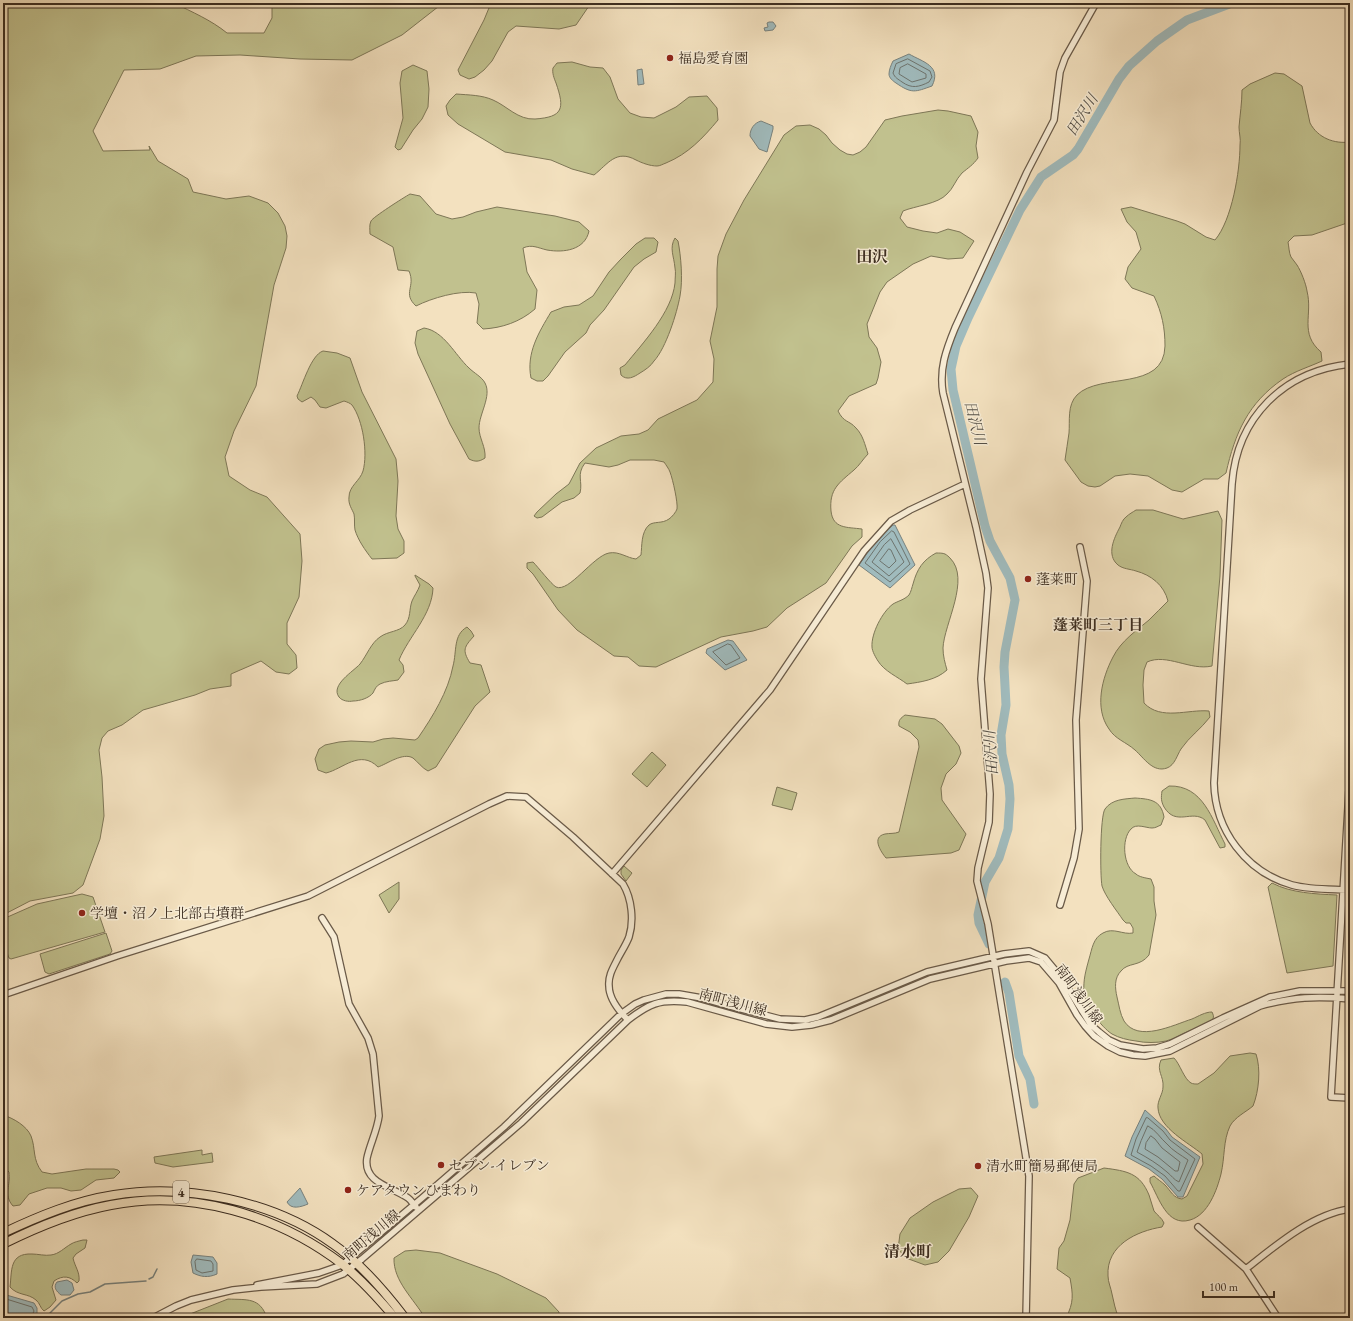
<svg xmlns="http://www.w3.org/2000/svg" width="1353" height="1321" viewBox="0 0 1353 1321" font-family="'EB Garamond','Noto Serif JP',serif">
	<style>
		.green { fill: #c1c18e; stroke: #7e7757 }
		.water { fill: #a0bbbd; stroke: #78827e }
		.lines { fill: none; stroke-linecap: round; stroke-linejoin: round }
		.shore { stroke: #6e746e; stroke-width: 1 }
		.stream { stroke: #78827e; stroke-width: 1.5 }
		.river { stroke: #a0bbbd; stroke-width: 9 }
		.minor-casing { stroke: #6a5a48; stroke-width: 8 }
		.highway-casing { stroke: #3c2d20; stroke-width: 10 }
		.minor { stroke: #f7ecd5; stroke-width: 5.5 }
		.highway { stroke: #f3e1bf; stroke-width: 8 }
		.poi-dot { fill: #8f2418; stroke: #f7ecd5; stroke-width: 1.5 }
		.labels { text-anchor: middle; stroke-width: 3; stroke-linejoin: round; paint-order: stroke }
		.shield { fill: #f7ecd5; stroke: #746656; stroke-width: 1 }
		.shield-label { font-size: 13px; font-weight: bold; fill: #3c2d20 }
		.poi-label { font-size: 14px; fill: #3c2d20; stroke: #f7ecd5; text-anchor: start }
		.street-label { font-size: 14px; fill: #3c2d20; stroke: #f7ecd5 }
		.water-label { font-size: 15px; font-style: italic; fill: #555047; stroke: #f7ecd5 }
		.neighbourhood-label { font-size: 15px; font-weight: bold; fill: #3c2d20; stroke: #f7ecd5 }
		.quarter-label { font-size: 16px; font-weight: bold; fill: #3c2d20; stroke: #f7ecd5 }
	</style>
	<rect width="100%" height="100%" fill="#f3e1bf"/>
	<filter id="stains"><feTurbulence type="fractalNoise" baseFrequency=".005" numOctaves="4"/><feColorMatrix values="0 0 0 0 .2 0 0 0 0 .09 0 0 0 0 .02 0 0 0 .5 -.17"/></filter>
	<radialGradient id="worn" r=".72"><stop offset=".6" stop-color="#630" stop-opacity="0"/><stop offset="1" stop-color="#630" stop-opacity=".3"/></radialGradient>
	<path class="green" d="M3,3H174C192,12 211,20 227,33H264L272,18V3H443L402,35L352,60L300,59L240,55L196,56L160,69L124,70L93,131L103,151L150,150L149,146L158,161L188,179L193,192L226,199L249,196L268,203L278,213L285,226L287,236L286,248L274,285L256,386L234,431L225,457L229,476L250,490L267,497L300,534L302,561L299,597L287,623V644L296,655L297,668L289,674L276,672L261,661L231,674V686L210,689L195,695L143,710L122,725L108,731L102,738L99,750L102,777L104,816L100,839L83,885L73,893L30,901L3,915Z
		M491,3H591L576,25L559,29L516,26L508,32L492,61L484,70L475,77L469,79L460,75L458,70L484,20Z
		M572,62L590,67L603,68L610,77L618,99L630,113L641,117L654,118L676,107L689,97L707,96L717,108L718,120C703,138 688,154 666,163C663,164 660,166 657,166C650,166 642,163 636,160C616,149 608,164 594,175L572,169L551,160L505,152L458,124L448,115L446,106L450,100L456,94C469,95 482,95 493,100C507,106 518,120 535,119C563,117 565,109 556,83C554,78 552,73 553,68C554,66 556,65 557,63Z
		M413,65L427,71L429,89L428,107L422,119L413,130L401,149L398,150L395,147L403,118L400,83L402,71Z
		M1275,73L1284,74L1302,86L1310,123C1318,138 1334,144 1350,142V222L1312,235L1294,236L1288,242C1289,247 1289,253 1291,257C1293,260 1295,262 1297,265C1301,271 1306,284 1307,291C1313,315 1299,333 1321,352L1322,361C1309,367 1295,371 1283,379C1248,403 1235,433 1226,473L1218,479H1204L1182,492L1172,490L1148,476L1130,474L1115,476L1100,486L1095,487L1088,486L1081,482L1065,460C1066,451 1068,442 1069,433C1070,421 1067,405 1077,395C1100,372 1164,392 1165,346C1165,328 1162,313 1154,296L1132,288L1125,279L1128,267L1141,249L1136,232L1127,222L1121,209L1131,207L1177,221L1185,224L1206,237L1215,240C1232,220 1240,171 1240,145C1241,139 1239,133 1239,127C1240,115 1242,102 1242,90L1250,84Z
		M938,110L948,111L971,116L978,132L976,146L978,158C973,165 968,168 962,173C956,179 953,189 947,194C938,204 915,206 903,211L900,218L907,227L923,231L937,233L948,229L960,232L974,241L963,258L948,259L931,256L913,264L887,282L880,292L867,324L869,337L877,348L881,362L878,378L876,384L849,396L838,411C844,423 849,420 856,428C863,435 865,445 868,454C863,459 859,466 854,470C839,483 829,489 831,511C833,529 847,527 862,529V537L852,546L826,583L787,608L767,627L753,631L721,637L656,667L639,666L628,657L614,656L577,630L558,610L533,574L527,568V563L533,562C538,567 551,584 556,587C569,593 593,556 609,553C619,551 627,558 636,559L641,555C642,546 641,532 649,525C654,521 662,524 669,519C672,517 676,512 677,509C678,503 673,480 670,472C669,469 666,465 664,462L654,460H630L618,465L609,467L585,463C576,475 583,481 580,493L574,498L562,502L542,517L537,518L534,516L537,512L556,494L569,484L580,463L596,448L621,436L639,434L648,430L658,419L697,400L713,382L714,359L710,341L717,307V269L718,256L726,234L744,200L784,135L796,126L810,125L819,129L826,135L832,143L840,150L847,154L853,155L860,152L866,147L885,120L902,116Z
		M410,194L420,196L436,214L452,219L463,217L476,212L497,207L555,216L579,222L589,231C585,250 564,253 547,250C538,248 532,244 523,248L527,272L537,290L535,309C520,322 502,328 483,329L477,323L479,304L476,293C459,290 432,298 416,306C402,293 416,287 409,271L398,270L393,247L370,234C370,230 369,225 371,221C373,217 403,198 410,194Z
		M645,238H654L658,242L656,252L644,259L634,267L604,310L590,325L586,333L565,352L548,376L543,381H537L531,378C526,353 539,332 551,312L564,307L579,305L593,296L609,272L621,259L636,244Z
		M675,238L678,241C681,256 683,280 680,296C677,313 666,348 654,361C651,366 645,370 640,373C634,377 627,381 621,375L620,368L625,365C643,343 672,312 675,283C675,278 676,272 675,268C674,256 669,248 675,238Z
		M424,328C444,331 455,355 469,368C474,373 482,377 485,383C492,396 479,414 479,428C479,438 486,447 485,458C479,462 475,462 469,459L450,424L418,354L415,343L417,331Z
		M323,351L337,353L350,358L362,392L396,459L398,481L396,516L398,529L404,541V553L397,558L372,559C365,550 358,540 355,530C354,525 355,519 354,514C352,509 348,504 349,497C349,486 360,481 363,471C368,453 363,420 352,405C350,403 347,402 344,401L326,408L320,407L315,400L311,397L302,402L298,399L297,396C303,384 311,355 323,351Z
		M1136,510H1153L1183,519L1218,511L1222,520L1220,576L1212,666C1190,671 1167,653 1147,662L1144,670L1143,685L1144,703C1161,721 1188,709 1209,711L1210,717C1201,729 1189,737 1181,749C1177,755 1175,765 1167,768C1153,773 1144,758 1135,750C1126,742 1115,739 1109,729C1094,708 1102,678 1113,657C1121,641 1136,631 1149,620C1155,614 1162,607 1168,601C1164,585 1151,575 1136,571C1130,569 1123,569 1118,565C1106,555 1114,538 1120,527C1121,524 1123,519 1126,517C1129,514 1133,512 1136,510Z
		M936,553C939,553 943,553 945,554C947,555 949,557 950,558C971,579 944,624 943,648C943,656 945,663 947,670C936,680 921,682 907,684C898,677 884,671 878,661C876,658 872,651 872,647C871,634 882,612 893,604C898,601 904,600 909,595C911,592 912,587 913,584C917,569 923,560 936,553Z
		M415,575L429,584L433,588C432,615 409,636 399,660L403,665L404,672L398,680C393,681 386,681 380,684C376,686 375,689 373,693C369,698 360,701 353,701C349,702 342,701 339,697C330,685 354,671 360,664C367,655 371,643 380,637C388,631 399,632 405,625C411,618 409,609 412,601C414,596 418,591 420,585L415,576Z
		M467,627L471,631L474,636C464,647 462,650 470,663L481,665L490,692L475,706L436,767L428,771C422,768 418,762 413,758C403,752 387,764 378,767C360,749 343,769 326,773L318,770L315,759L319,749L325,745L339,742L351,741L373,742L383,739L393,738L415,740L418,738C433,716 448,692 453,666C457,651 453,635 467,627Z
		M905,715L935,719L942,724L959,746L961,753L956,764L946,774L941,788L942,800L966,834L959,850L951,853L886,858C881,852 871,837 885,834C890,833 894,834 899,832L919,747L918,740L910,732L899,726C898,720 901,718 905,715Z
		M652,752L666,765L647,787L632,774Z
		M1169,786C1203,785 1212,819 1225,844V847L1220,848L1205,820C1192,809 1176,827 1164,807C1161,801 1161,798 1162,791Z
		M777,787L797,793L792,810L772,805Z
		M1135,798C1150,799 1161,800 1164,817L1161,825C1158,826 1156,828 1152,828C1146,828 1136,823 1131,829C1121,839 1123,867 1136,874C1139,877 1146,878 1151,879L1154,887V901L1156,915L1149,955C1140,967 1128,962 1121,971C1114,978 1115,988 1117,997C1119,1005 1120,1014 1124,1021C1138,1043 1173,1025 1192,1019C1199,1016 1205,1012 1212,1012C1215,1018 1213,1019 1209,1023C1202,1026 1195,1028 1189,1031C1181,1034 1174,1039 1166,1041C1157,1043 1145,1043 1136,1041C1128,1040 1119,1038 1112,1034C1101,1027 1085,1005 1084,992C1083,980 1086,970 1089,959C1092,949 1093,938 1103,933C1113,927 1123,935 1133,933V928L1130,923H1126L1123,920C1117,911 1105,896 1102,886C1100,876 1100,816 1105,809C1112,799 1125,799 1135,798Z
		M624,866L632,873L626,881L621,874V870Z
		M399,882V899L389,913L379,895Z
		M1272,883C1291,893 1315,894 1337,895L1333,966L1287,973L1268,887Z
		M82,894L93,897L105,932L11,959L9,958L3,942V919L37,904Z
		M106,933L112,951L110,954L49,974L45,972L40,954Z
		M1250,1053L1256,1054C1261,1069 1259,1091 1253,1106C1246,1112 1235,1117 1230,1126C1223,1141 1225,1157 1221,1174C1217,1190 1208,1215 1190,1220C1167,1227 1159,1198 1150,1182V1178L1154,1176C1157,1179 1162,1182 1165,1185C1171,1191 1173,1198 1182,1199L1187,1196L1203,1164L1202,1154C1189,1143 1159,1128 1158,1108C1157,1101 1163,1094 1163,1087C1164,1076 1156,1071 1161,1060L1174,1058C1180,1064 1184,1079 1191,1083C1193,1084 1195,1084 1198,1084L1214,1073L1230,1056Z
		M3,1115C13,1118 27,1126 31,1136C36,1149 32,1159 42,1172L52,1174L86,1169H114L118,1170L120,1172L114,1178L96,1180L81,1190L71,1191L61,1188H47L29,1194L20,1205L13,1206C3,1195 11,1185 9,1172L3,1166Z
		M202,1150V1155L212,1153L213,1162L173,1167L155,1163L154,1157Z
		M1104,1168C1127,1171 1140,1173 1149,1195C1151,1200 1152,1206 1154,1211C1157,1215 1162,1218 1164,1223L1162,1227C1137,1231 1106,1245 1108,1276C1108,1282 1111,1288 1112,1294C1114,1302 1115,1310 1119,1318H1066C1074,1302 1073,1295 1070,1278L1057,1269L1059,1248L1064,1241L1070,1220L1074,1184L1078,1178Z
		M971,1188L978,1196L969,1217L949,1251L938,1262L925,1265L906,1258L898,1249L900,1234L910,1218L933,1202L959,1189Z
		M83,1240H87L85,1248L76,1254L73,1258C75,1267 80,1272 79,1281L77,1283C70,1276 63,1275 54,1281L52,1287L56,1300L50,1307L44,1311C40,1308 40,1303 36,1300C28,1293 18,1296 10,1287C12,1271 9,1253 32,1254C38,1254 45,1256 51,1255C59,1254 64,1248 71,1244C74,1242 79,1241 83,1240Z
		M416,1250L440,1253L497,1274L546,1298L559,1312V1318H425C414,1299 393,1281 394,1258L405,1251Z
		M228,1299C247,1300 260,1297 267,1318H180Z"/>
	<path class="water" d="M769,22H773L776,26L773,30L765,31L764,28L768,27L767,23Z
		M909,54C923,62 942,66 932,86C915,92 912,94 896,83C893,81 889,78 889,74C889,70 891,65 893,61Z
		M642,69L644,84L638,85L637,70Z
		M761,121L773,126V129L767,152L759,149L750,136C750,129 754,123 761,121Z
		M893,525H895L915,565L890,588L859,565L877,539Z
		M728,640L733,641L747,660L725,670L706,653L707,649Z
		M1145,1110L1166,1129L1172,1137L1200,1157L1183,1197H1178L1162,1179L1149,1169L1125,1156L1132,1137Z
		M300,1188L308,1204C301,1207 291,1210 287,1202Z
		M193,1255L213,1257L217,1263V1274C208,1278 201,1277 193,1273L191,1262Z
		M67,1280L72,1283L74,1290L70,1295H61C56,1291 53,1287 57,1282Z
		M3,1294L34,1303L37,1308V1314L33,1318H5L3,1314Z"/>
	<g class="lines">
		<path class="shore" d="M908,59L930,71L932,77L929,82C919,87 912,89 902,82C898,79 895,78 893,73L896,64Z
			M908,64L926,74V78L912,82L899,74L900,68Z
			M892,531L894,532L910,564L890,582L865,563L880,542Z
			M891,539L904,562L889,576L872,562L884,545Z
			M889,549L891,550L896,561L889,568L880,561Z
			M728,644L731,645L740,658L726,665L713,652Z
			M1148,1118L1163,1131L1170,1140L1195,1159L1180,1191H1178L1165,1176L1151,1166L1131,1155L1136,1139L1146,1118Z
			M1148,1126C1156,1130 1160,1138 1167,1144C1173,1151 1181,1155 1188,1160L1179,1182C1174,1180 1171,1175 1167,1172C1158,1164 1148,1158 1137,1152L1141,1141Z
			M1151,1136L1155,1139L1162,1148L1180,1162L1178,1171H1175L1158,1157L1145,1149L1146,1143Z
			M197,1259L211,1261L213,1264V1271L202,1273L196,1270L195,1262Z
			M3,1298L32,1307L34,1311L31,1318"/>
		<path class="stream" d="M149,1279L153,1277L157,1269
			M45,1318L62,1301L78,1294L90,1292L105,1284L146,1281"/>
		<path class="river" d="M989,944L979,923L978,915L985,882L999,858L1008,829L1010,799L1009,785L1002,754L1001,735L1006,705L1004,667L1005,652L1015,600L1010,578L990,541L985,526L953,390L951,369L956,346L968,318L1020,210L1041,177L1073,155L1078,149L1119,79L1129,66L1157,41L1187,20L1232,3
			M1005,982L1009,993L1019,1056L1030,1079L1034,1104"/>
		<g class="minor-casing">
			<path id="minor" d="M1350,364C1284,371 1237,417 1232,484L1214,783C1215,830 1246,872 1292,885C1311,890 1331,889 1350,890
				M1350,773C1343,881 1338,989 1331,1097L1350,1098
				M612,874L770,690L864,551L891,521L910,510L965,484
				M1060,905L1074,858L1079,829L1076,720L1087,581L1080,547
				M322,918L334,937L349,1004L368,1038L373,1054L379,1116C377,1131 370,1144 367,1158C363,1183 392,1187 408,1198C411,1200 413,1204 416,1207
				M3,995L117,956L308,896L489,804L507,796L526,797L573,837L623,884C632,899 634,921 629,937C626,945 621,952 617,960C613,968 608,976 609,986C609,999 619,1011 628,1020
				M1198,1227L1246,1269L1278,1318
				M1246,1269C1275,1246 1312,1214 1350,1209
				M257,1285L319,1273L342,1265L422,1198L504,1127L621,1014L635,1004L644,1000L666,994H679L702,998L734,1007L780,1019L805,1020L818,1017L840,1008L927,972L1004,954L1029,951L1045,958L1055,970L1061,977L1091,1025L1099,1032L1109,1040L1120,1045L1143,1049L1157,1048L1170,1044L1223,1018L1270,997L1300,991H1350
				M153,1318L176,1306L191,1300L233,1290L261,1287L317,1284L343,1274L362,1259L521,1123L628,1020C649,1004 659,999 687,1002L766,1024L792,1027L811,1025L831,1020L930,979L1006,961L1029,958L1041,962L1059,983L1077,1015L1085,1026L1094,1036L1108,1046L1120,1052L1133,1055L1145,1056L1170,1051L1260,1006C1293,997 1316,996 1350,999
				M1026,1318L1029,1176L988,924L977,881L978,868L989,822L990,794L981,679L988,588L986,573L976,527L943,393C939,369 946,350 955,328L1027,172L1054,120L1060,72L1065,58L1096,3"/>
		</g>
		<g class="highway-casing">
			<path id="highway" d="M3,1233C39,1216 75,1201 114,1195C186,1183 274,1201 333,1244C359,1262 386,1293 405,1318
				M3,1244C37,1227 73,1212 111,1205C191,1189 278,1215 342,1264C362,1280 379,1299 395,1318"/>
		</g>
		<use href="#minor" class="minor"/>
		<use href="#highway" class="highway"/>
	</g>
	<g class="poi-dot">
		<circle cx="670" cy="58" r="4"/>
		<circle cx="1028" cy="579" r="4"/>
		<circle cx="82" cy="913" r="4"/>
		<circle cx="441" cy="1165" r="4"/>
		<circle cx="978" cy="1166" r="4"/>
		<circle cx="348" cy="1190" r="4"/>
	</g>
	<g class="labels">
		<rect class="shield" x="173" y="1181" width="16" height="22" rx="3"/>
		<g class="shield-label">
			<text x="181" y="1197">4</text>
		</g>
		<g class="poi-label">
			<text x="678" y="63">福島愛育園</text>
			<text x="1036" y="584">蓬莱町</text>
			<text x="90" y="918">学壇・沼ノ上北部古墳群</text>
			<text x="449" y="1170">セブン-イレブン</text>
			<text x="986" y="1171">清水町簡易郵便局</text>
			<text x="356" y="1195">ケアタウンひまわり</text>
		</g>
		<g class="street-label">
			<text transform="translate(1079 994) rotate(54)" y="5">南町浅川線</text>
			<text transform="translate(733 1002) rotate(15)" y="5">南町浅川線</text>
			<text transform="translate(371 1235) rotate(-40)" y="5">南町浅川線</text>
		</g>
		<g class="water-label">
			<text transform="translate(1082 115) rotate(-58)" y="5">田沢川</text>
			<text transform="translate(975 423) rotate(76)" y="5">田沢川</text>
			<text transform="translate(991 753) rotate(-94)" y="5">田沢川</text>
		</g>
		<g class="neighbourhood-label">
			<text x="1098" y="630">蓬莱町三丁目</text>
		</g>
		<g class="quarter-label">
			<text x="872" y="262">田沢</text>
			<text x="908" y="1257">清水町</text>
		</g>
	</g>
	<rect width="1353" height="1321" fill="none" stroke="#f3e1bf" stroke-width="16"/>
	<rect x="4" y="4" width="1345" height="1313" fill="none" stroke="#3c2d20" stroke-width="2"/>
	<rect x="8" y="8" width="1337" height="1305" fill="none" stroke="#3c2d20"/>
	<path d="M1203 1291v6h71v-6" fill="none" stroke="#3c2d20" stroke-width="2"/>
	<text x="1209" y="1291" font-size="12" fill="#3c2d20" stroke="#f7ecd5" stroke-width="3" paint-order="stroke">100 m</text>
	<rect width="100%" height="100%" filter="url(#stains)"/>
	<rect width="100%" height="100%" fill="url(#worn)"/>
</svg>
